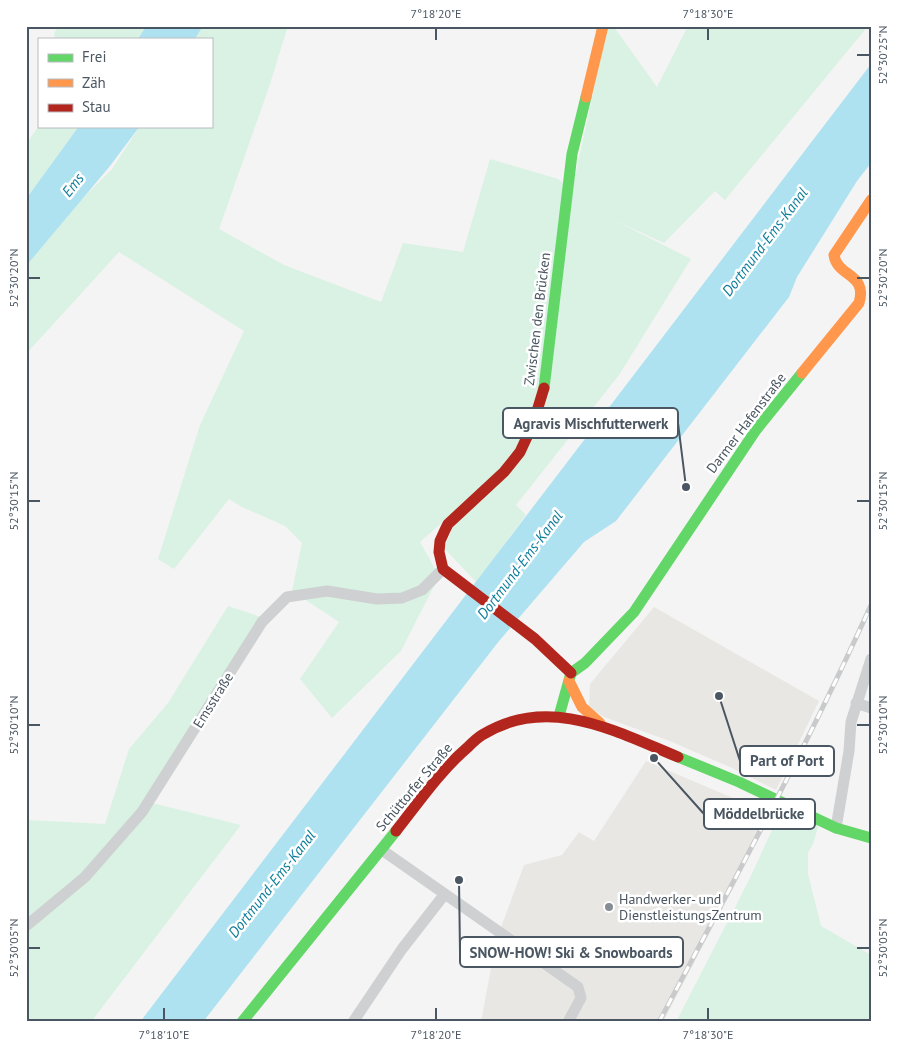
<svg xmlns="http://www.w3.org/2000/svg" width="897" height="1048" viewBox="0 0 897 1048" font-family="'PT Sans',sans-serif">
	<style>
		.commercial { fill: #e8e7e3 }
		.green { fill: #d9f2e3 }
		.water { fill: #aee2f0 }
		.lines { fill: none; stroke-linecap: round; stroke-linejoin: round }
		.street { stroke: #ced0d2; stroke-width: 11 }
		.fast { stroke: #63d668; stroke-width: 11 }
		.slow { stroke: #ff974d; stroke-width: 11 }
		.jam { stroke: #b3261e; stroke-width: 11 }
		.rail-casing { stroke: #c9cacc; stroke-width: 5 }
		.rail { stroke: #fff; stroke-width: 3; stroke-dasharray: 9; stroke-linecap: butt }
		.ticks { fill: none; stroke: #4a5661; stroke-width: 2 }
		.poi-dot { fill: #868d94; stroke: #fff; stroke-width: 2 }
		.labels { text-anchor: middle; stroke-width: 5; stroke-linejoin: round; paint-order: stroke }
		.street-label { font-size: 14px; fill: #4a5661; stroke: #fff }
		.poi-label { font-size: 14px; fill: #4a5661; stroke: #fff; text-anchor: start }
		.water-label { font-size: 15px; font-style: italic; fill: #0c7c9b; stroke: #fff }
		.leader { fill: none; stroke: #4a5661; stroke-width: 2 }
		.callout-dot { fill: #4a5661; stroke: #fff; stroke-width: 2 }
		.callout { fill: #fff; stroke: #4a5661; stroke-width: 2 }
		.callout-label { font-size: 15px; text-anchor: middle; font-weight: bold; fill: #4a5661 }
		.neatline { fill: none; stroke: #4a5661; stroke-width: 2 }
		.ticks-label { font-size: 12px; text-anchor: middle; fill: #4a5661 }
	</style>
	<rect width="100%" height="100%" fill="#f4f4f4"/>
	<path class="commercial" d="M654,607L819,701L776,790L732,768L672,742L604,717L589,707L590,684Z
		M646,761L768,813L739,877L663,1022H481L496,941L524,865L562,855L579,832L594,841Z"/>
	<path class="green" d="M59,26H146L138,39H55L54,33Z
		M203,26H288L269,87L219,229L284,265L381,302L403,243L463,252L490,159L558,179L572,190L607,29L614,27L657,87L688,26H868L725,200L715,191L664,243L614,220L691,259L619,375L516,505L526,515L476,582L444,548L452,529L481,488L420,542L439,576L401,651L332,718L300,679L339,622L292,591L302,543L285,526L242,507L229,499L174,569L158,559L200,425L244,331L119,252L26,354V266L80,201L112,169L140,126H211V39H195Z
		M39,126H79L26,199V144Z
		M228,606L261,617L148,802L241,825L91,1022H26V820L105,824L129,749L168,703Z
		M778,817L819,824L813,844L808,853V874L821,926L871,955V1022H676L749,880Z"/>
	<path class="water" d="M146,26H203L195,39H138Z
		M871,64V163L857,181L797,277L789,297L616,521L584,542L499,641L203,1022H140Z
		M79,126H140L110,166L26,266V199Z"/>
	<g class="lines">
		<path class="street" d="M856,703L871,708
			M836,828L849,751L851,722L871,659
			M382,850L578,987L581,998L568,1022
			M26,926L85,877L142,812L262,622L287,597L327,591L377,599L402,598L422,590L443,569
			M353,1022L402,949L444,895"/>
		<path class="fast" d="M544,388L572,154L586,97
			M559,716L571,673L585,663L634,612L756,430L802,373
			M678,757L739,782L836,828L871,838
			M242,1022L396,831"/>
		<path class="slow" d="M586,97L603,26
			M802,373L859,303C868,273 837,277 834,255L871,200
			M569,681L582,707L600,723"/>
		<path class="jam" d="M544,388L533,424L520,452L504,472L448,524L445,530L440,541L439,552L443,569L535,639L571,673
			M396,831C419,802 440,771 468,747C472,743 477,738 482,735C548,694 615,731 678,757"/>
		<g class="rail-casing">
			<path id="rail" d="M659,1022C732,884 807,747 871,605"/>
		</g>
		<use href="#rail" class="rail"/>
	</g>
	<path class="ticks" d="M436,28V40M708,28V40M857,55H870M28,278H40M857,278H870M28,501H40M857,501H870M28,725H40M857,725H870M28,948H40M857,948H870M164,1008V1020M436,1008V1020M708,1008V1020"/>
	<circle class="poi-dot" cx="609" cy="907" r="5"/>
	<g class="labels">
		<g class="street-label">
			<text transform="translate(537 319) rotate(-83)" y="5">Zwischen den Brücken</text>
			<text transform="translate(746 423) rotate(-53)" y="5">Darmer Hafenstraße</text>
			<text transform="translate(213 700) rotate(-58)" y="5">Emsstraße</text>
			<text transform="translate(414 787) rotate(-50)" y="5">Schüttorfer Straße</text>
		</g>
		<g class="poi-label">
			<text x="619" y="904">Handwerker- und<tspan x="619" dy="16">DienstleistungsZentrum</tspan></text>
		</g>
		<g class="water-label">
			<text transform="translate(73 185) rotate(-52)" y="5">Ems</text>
			<text transform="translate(765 242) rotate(-53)" y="5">Dortmund-Ems-Kanal</text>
			<text transform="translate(520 565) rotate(-53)" y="5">Dortmund-Ems-Kanal</text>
			<text transform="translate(272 884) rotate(-52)" y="5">Dortmund-Ems-Kanal</text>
		</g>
	</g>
	<path class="leader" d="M686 487L678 423M719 696L740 761M654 758L704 814M459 880L460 952"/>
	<g class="callout-dot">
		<circle cx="686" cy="487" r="5"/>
		<circle cx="719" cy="696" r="5"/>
		<circle cx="654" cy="758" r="5"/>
		<circle cx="459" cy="880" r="5"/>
	</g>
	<g class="callout">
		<rect x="503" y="408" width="175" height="30" rx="5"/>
		<rect x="740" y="746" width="94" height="30" rx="5"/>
		<rect x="704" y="799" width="111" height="30" rx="5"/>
		<rect x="460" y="937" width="223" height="30" rx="5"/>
	</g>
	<g class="callout-label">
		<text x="591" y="429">Agravis Mischfutterwerk</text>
		<text x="787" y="766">Part of Port</text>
		<text x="759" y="819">Möddelbrücke</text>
		<text x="571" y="958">SNOW-HOW! Ski &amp; Snowboards</text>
	</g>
	<rect width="897" height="1048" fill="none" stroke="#ffffff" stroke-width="55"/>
	<rect x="38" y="38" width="175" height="90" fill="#ffffff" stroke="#b7bbc0"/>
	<rect x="48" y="54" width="25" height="8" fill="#63d668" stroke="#b7bbc0"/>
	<text x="82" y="62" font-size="15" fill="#4a5661">Frei</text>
	<rect x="48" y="79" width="25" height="8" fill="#ff974d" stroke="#b7bbc0"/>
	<text x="82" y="88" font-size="15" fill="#4a5661">Zäh</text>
	<rect x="48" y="104" width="25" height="8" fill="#b3261e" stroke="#b7bbc0"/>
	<text x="82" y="112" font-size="15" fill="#4a5661">Stau</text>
	<rect x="28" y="28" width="842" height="992" class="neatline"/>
	<g class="ticks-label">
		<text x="436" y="18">7°18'20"E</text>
		<text x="708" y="18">7°18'30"E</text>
		<text transform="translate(883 55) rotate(-90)" y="4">52°30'25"N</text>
		<text transform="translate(14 278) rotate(-90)" y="4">52°30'20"N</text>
		<text transform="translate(883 278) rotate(-90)" y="4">52°30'20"N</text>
		<text transform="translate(14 501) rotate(-90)" y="4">52°30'15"N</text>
		<text transform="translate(883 501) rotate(-90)" y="4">52°30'15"N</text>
		<text transform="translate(14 725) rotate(-90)" y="4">52°30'10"N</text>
		<text transform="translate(883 725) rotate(-90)" y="4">52°30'10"N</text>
		<text transform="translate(14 948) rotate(-90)" y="4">52°30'05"N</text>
		<text transform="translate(883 948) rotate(-90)" y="4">52°30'05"N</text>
		<text x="164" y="1039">7°18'10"E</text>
		<text x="436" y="1039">7°18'20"E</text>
		<text x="708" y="1039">7°18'30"E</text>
	</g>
</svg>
